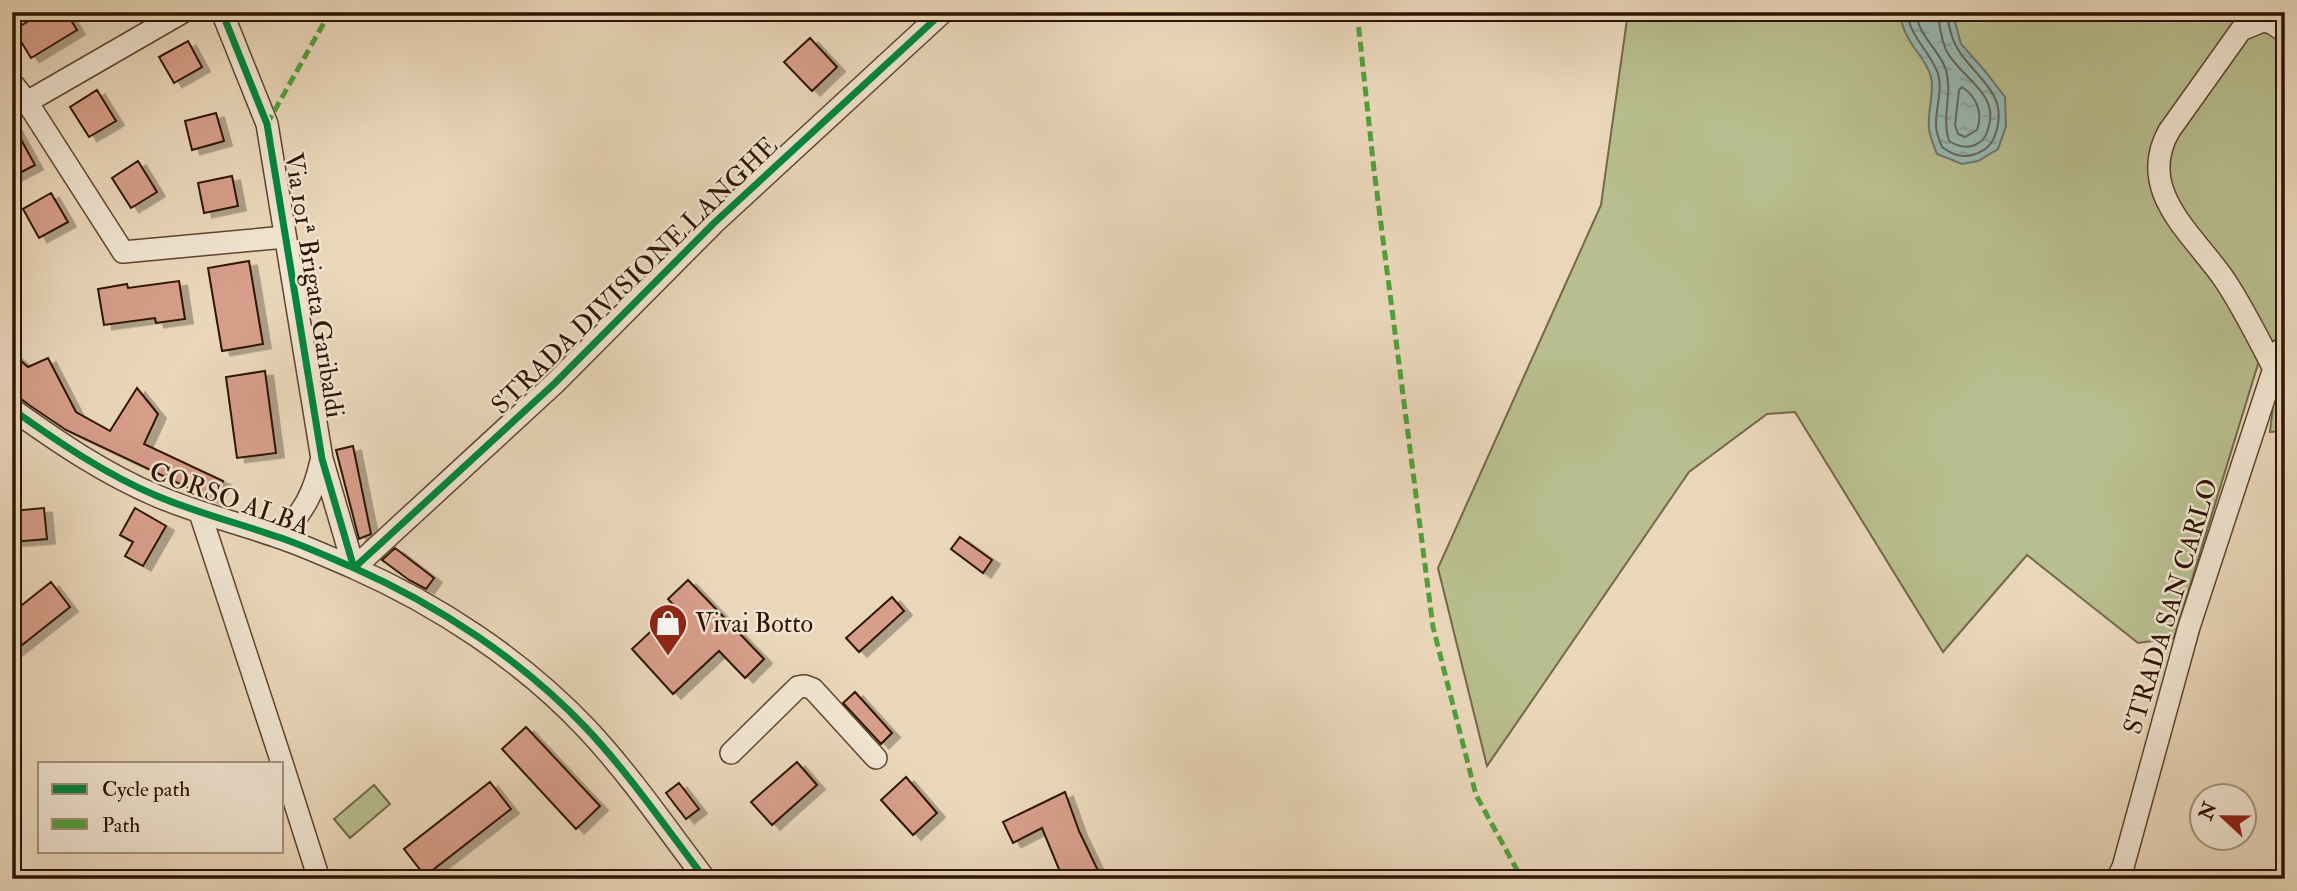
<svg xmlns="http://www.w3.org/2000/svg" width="2297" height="891" viewBox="0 0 2297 891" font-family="'IM FELL Double Pica',serif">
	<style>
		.green { fill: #b8be8f; stroke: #746948; stroke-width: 2 }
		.water { fill: url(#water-ripples); stroke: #6e776b; stroke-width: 2 }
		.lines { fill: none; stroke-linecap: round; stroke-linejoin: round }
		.shore { stroke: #64665a; stroke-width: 2 }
		.building { fill: #d79e8a; stroke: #2f1400; stroke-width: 2; filter: url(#shadow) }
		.minor-casing { stroke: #5e452e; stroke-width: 24 }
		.minor { stroke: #f1e5d2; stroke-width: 21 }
		.quiet { stroke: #52a03c; stroke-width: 5; stroke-dasharray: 10 5; stroke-linecap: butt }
		.cycleway-casing { stroke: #f1e5d2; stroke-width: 11 }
		.cycleway { stroke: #00873e; stroke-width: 7 }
		.labels { text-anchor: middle; stroke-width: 5; stroke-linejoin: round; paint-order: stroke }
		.street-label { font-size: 26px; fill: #2f1400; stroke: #f1e5d2 }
		.poi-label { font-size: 26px; fill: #2f1400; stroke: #f1e5d2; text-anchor: start }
	</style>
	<defs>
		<pattern id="water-ripples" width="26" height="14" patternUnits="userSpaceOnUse" patternTransform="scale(1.75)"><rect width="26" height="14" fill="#98b9b3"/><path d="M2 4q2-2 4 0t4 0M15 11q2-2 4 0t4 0" fill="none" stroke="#839e98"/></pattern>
		<filter id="shadow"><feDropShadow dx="8" dy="4.5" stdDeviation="0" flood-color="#0004"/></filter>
	</defs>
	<rect width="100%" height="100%" fill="#ead7ba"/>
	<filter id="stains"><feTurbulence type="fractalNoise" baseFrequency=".00286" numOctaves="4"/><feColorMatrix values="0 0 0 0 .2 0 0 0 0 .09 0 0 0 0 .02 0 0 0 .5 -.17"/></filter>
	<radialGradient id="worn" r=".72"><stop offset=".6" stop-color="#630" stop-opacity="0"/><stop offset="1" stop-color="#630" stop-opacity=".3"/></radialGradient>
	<path class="green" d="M1628,12H2285V431L2270,432L2279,351L2258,364L2174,638L2138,643L2027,555L1943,652L1795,412L1767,414L1689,472L1487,766L1438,568L1601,205Z
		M374,785L390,804L350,838L334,819Z"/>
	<path class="water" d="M1900,12H1956L1954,18L1961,44L1985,71L2005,97L2006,126L1998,149L1978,161L1962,164L1937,154C1934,146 1929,136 1929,127C1927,110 1935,94 1931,77C1925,54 1903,44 1900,12Z"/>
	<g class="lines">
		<path class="shore" d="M1907,12C1910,37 1928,49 1937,71C1944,89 1935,108 1936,126C1936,133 1940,141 1942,147C1951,154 1961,158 1972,155C1983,152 1992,145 1995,135C2013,86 1961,73 1951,33C1949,26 1947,20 1949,12
			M1916,12C1918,36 1939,49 1946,70C1953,95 1941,116 1949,141C1957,146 1965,149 1975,145C1983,141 1986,137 1988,129C2001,93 1959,77 1946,50C1942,40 1938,23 1939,12
			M1962,87C1977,97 1983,113 1977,130L1965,137L1958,134L1955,125L1959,90Z"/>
	</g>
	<path class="building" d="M43,12H66L77,30L31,58L14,30Z
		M810,38L837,67L812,91L784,62Z
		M188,41L202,67L174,83L159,57Z
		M97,90L116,121L89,137L70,107Z
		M216,113L224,141L192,150L185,121Z
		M12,123L35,165L12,177Z
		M138,161L157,192L131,208L112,178Z
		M232,176L238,206L204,213L198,183Z
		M51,193L68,222L39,238L23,209Z
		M249,261L263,344L222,351L208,268Z
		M179,281L185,319L156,323L155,318L104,325L98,289L127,284L128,288Z
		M12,353L28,367L48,358L76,412L110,431L137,388L158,414L144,444L223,481L214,500L66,430L29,405L12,392Z
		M265,371L276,453L237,458L226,377Z
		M353,446L371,534L359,539L336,450Z
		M44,508L47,539L12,542V511Z
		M135,508L166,526L143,566L125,556L133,542L120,535Z
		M960,537L992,560L983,573L951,549Z
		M395,548L434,578L426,589L409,580L382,560Z
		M688,580L764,659L745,678L719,651L673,694L632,649L676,608L668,599Z
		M51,582L70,607L12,653V613Z
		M892,597L904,611L859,652L846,638Z
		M855,692L892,733L881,744L843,703Z
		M526,727L600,806L576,829L502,749Z
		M797,762L817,785L772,825L751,802Z
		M906,777L937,813L913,835L881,800Z
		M490,782L511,809L425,876L404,849Z
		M679,783L699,809L686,819L666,793Z
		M1065,792L1079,831L1102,879H1063L1042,828L1013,843L1003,822Z"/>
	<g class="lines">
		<g class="minor-casing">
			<path id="minor" d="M222,12L267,124L322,459L354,568
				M12,83L27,102L183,12
				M27,102L123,252L285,237
				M2274,369C2258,338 2243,307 2224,279C2194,235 2135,191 2169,131L2241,30L2263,21L2272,23L2285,32
				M12,409C58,442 105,474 157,496C197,513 238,523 278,537C303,545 328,557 352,567C438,605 522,660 587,729C630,775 667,829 705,879
				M200,513L282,763
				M280,537C304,510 313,496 321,461
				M354,568L555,383L714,223L943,12
				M731,753L798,687L805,686L813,689L876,758
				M282,763L319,879
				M2117,879L2123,867L2189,627L2280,350"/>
		</g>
		<use href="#minor" class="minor"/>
		<path class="quiet" d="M1357,12L1374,170L1433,627L1476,795L1522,879
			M267,124L330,12"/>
		<g class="cycleway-casing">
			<path id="cycleway" d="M222,12L267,124L322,459L354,568
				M12,409C58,442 105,474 157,496C197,513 238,523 278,537C303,545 328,557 352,567C438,605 522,660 587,729C630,775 667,829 705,879
				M354,568L555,383L714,223L943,12"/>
		</g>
		<use href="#cycleway" class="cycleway"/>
	</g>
	<defs>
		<g id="shop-pin" transform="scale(2.0125)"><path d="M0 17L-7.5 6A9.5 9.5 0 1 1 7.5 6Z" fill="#8f2418" stroke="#f1e5d2"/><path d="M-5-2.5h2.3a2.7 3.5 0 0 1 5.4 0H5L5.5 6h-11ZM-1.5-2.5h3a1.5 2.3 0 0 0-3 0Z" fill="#fff"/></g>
	</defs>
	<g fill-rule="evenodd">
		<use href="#shop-pin" x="668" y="623"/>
	</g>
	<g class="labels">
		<g class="street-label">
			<text transform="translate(634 275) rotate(-44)" y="9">STRADA DIVISIONE LANGHE</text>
			<text transform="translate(315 285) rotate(81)" y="9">Via 101ª Brigata Garibaldi</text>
			<text transform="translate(230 498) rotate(20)" y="9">CORSO ALBA</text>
			<text transform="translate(2170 606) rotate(-73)" y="9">STRADA SAN CARLO</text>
		</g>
		<g class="poi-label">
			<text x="695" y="632">Vivai Botto</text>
		</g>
	</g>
	<rect width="2297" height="891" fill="none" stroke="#ead7ba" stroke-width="42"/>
	<rect x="14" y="14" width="2269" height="863" fill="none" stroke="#2f1400" stroke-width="3.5"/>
	<rect x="21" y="21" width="2255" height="849" fill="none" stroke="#2f1400" stroke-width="2"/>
	<rect x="38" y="762" width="245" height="91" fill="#f1e5d2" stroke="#a3917e" stroke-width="2"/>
	<rect x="52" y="784" width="35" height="10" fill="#00873e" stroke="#a3917e" stroke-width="2"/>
	<text x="102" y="796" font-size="21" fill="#2f1400">Cycle path</text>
	<rect x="52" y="819" width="35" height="10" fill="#52a03c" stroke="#a3917e" stroke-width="2"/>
	<text x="102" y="832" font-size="21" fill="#2f1400">Path</text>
	<g transform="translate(2223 817) rotate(292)"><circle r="33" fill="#f1e5d2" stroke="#a3917e" stroke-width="2"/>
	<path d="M0-5L12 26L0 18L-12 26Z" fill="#8f2418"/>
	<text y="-10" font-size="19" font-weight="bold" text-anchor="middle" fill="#2f1400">N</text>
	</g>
	<rect width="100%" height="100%" filter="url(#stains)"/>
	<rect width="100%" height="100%" fill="url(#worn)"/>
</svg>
